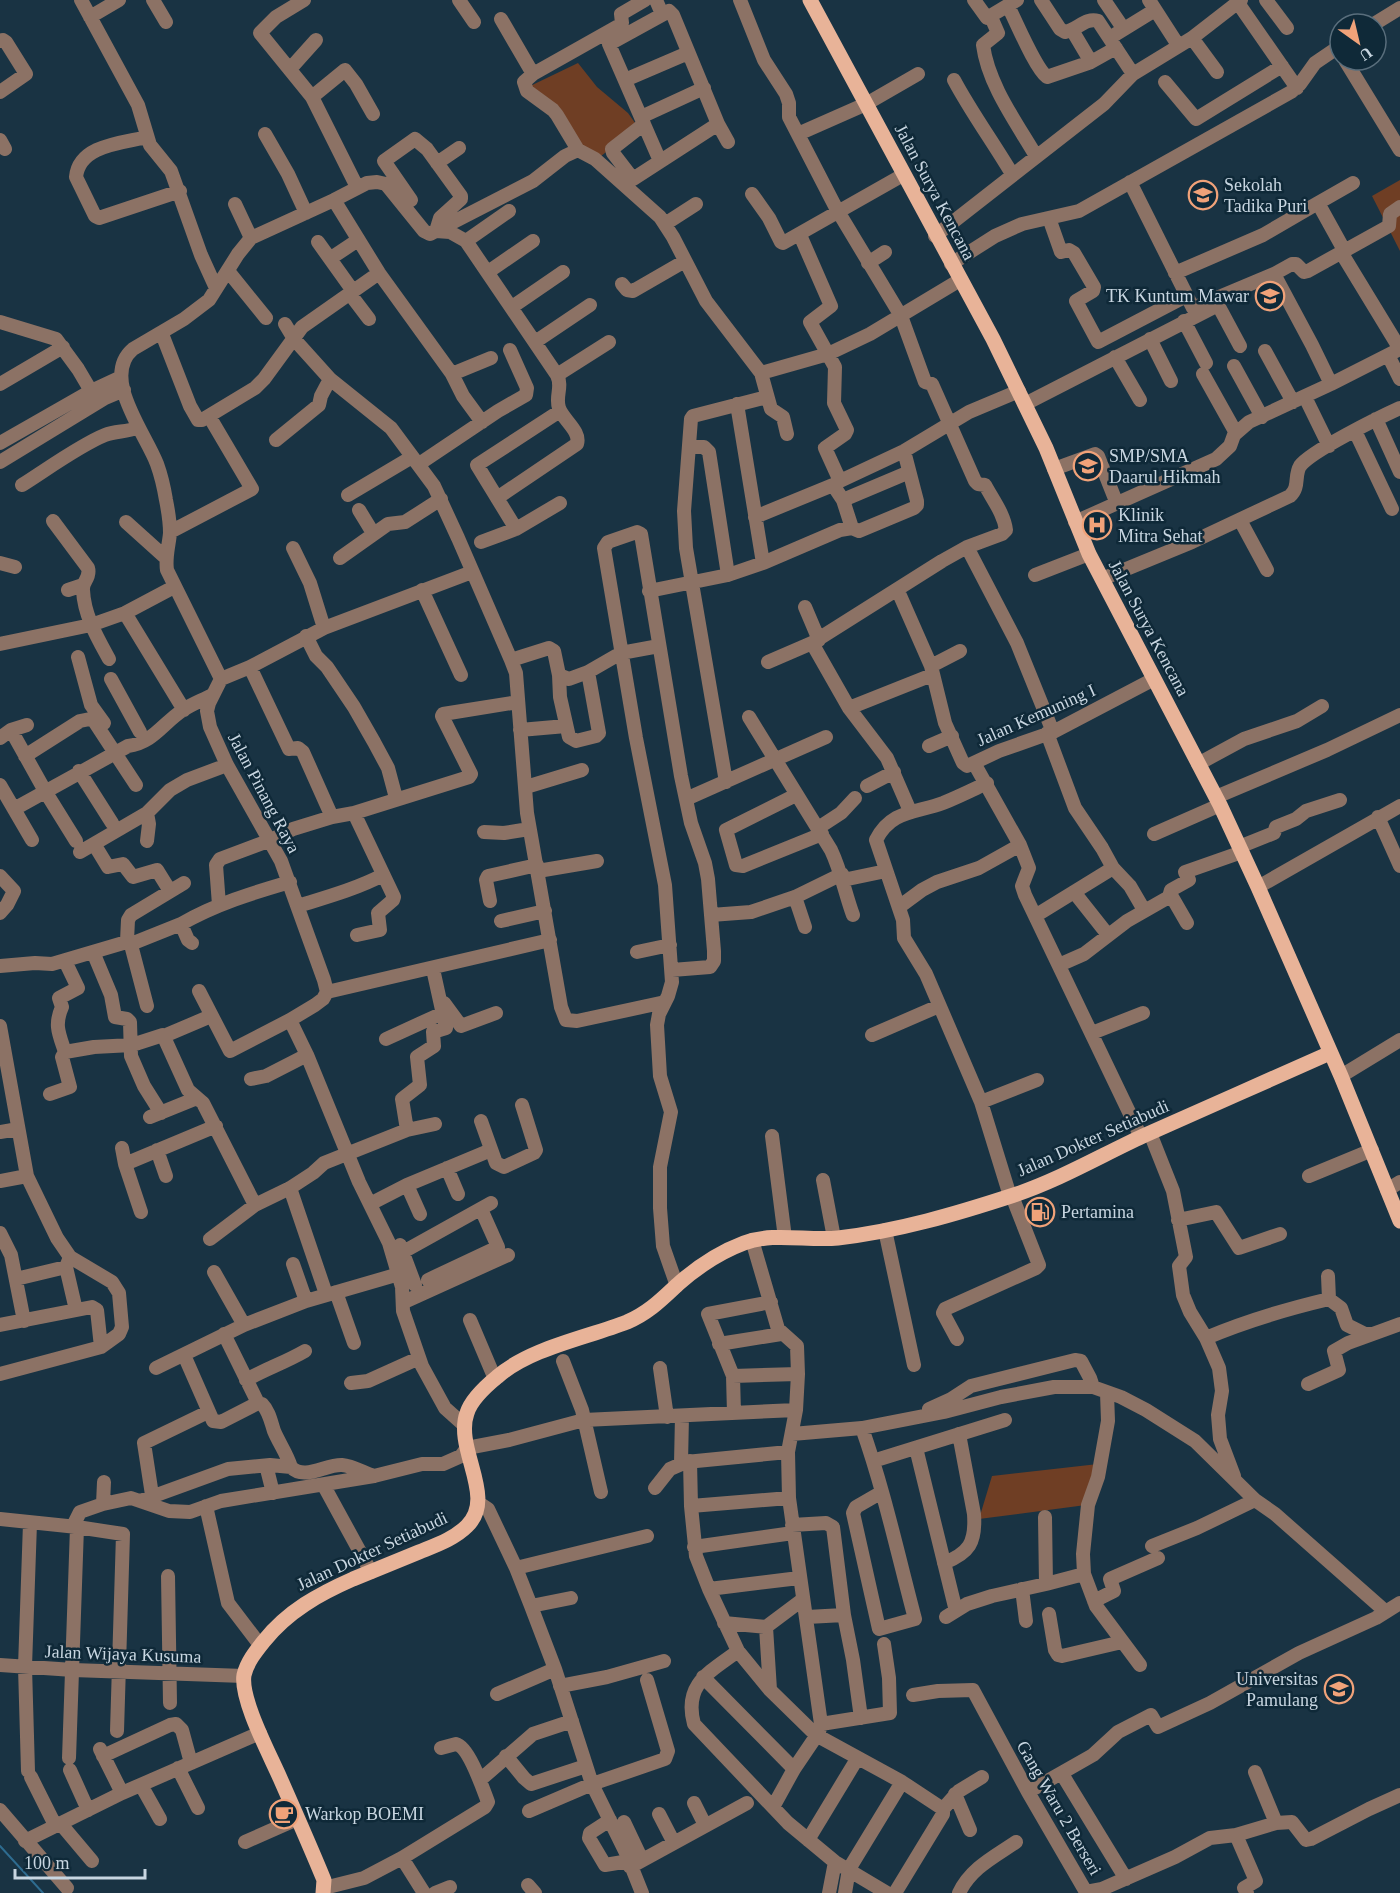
<svg xmlns="http://www.w3.org/2000/svg" width="1400" height="1893" viewBox="0 0 1400 1893" font-family="Georgia,serif">
	<style>
		.green { fill: #6f3e24 }
		.lines { fill: none; stroke-linecap: round; stroke-linejoin: round }
		.stream { stroke: #2e6c90; stroke-width: 2 }
		.minor { stroke: #8c7265; stroke-width: 14 }
		.major { stroke: #e8b398; stroke-width: 15 }
		.labels { text-anchor: middle; stroke-width: 5; stroke-linejoin: round; paint-order: stroke }
		.poi-label { font-size: 18px; fill: #c8d6e1; stroke: #0f2938; text-anchor: start }
		.street-label { font-size: 18px; fill: #c8d6e1; stroke: #0f2938 }
	</style>
	<rect width="100%" height="100%" fill="#193343"/>
	<path class="green" d="M578,63L597,87L628,113L638,127L596,160L526,88Z
		M1400,180V251L1372,196Z
		M1098,1464L1086,1505L979,1519L992,1476Z"/>
	<g class="lines">
		<path class="stream" d="M0,1846L43,1893"/>
		<path class="minor" d="M81,0L138,105L150,145L171,171L201,255L216,288
			M153,0L166,22
			M304,0L276,17L260,33L312,97L357,187
			M459,0L474,22
			M656,0L662,14
			M740,0L764,60L786,94L789,103V117L836,208L901,316L925,382L932,384L975,481L978,484L985,485C993,500 1004,514 1006,530L1002,534L967,547L942,561L812,643L849,708L887,758L910,811
			M974,0L987,18L1017,0
			M1041,0L1060,29L1065,32C1077,30 1086,17 1098,21L1133,74
			M1104,0L1123,28
			M1149,0L1178,45
			M1266,0L1287,28
			M1238,3L1297,88
			M1008,6C1016,21 1035,68 1047,77L1091,62L1116,48
			M90,17L119,0
			M991,17L998,33L983,45C988,84 1016,122 1036,156
			M501,19L533,74L524,82L527,91L553,110L557,115L578,150
			M1374,24L1400,8
			M1072,30L1091,62
			M1116,34L1155,10
			M1192,38L1217,72
			M0,41L3,40L6,42L26,74L0,92
			M1345,60L1400,150
			M290,69L316,40
			M533,74L620,25L622,23L621,14L645,0
			M625,80L688,53
			M954,80C971,112 993,142 1012,174
			M1165,82L1196,119L1282,66
			M312,97L345,70L356,84L373,114
			M641,117L704,88
			M644,124L612,149L613,153L633,179L718,124
			M265,134L288,174L306,213
			M798,134L866,104L918,74
			M147,137C122,143 79,145 76,177L95,216L99,218L180,191
			M0,140L5,149
			M660,161L609,44L669,11L673,15L718,124L728,142
			M437,163L459,148
			M1130,182L1193,308L1274,274L1292,264H1296L1304,272L1308,271L1389,226L1390,214L1400,207
			M752,194L769,218L781,242L783,243L903,175
			M334,200L379,273L452,374L463,396L482,422
			M411,200L384,161L415,139L427,149L461,196V199L440,218L436,231
			M235,204L251,238
			M1049,218L1061,252L1069,250L1074,253L1094,287L1093,291L1076,301L1098,342L1186,296
			M665,224L696,204
			M436,231L450,232L466,241L557,375C563,387 555,396 559,408C563,420 581,431 577,444L497,498
			M800,235L831,306L810,322L835,367L834,403L847,430L845,434L825,448L840,481L904,451L969,412L1019,391
			M935,236L1104,104L1133,74L1192,38L1241,0
			M466,241L509,211
			M318,242L353,291
			M1344,250L1318,203L1353,183
			M331,258L358,240
			M868,263L885,252
			M951,264L995,236L1022,224L1079,211L1291,92L1300,84L1315,63L1340,46
			M228,271L266,318
			M488,272L533,241
			M1175,273L1263,235L1318,203
			M1274,274L1312,345L1331,384
			M622,284L627,290L633,291L685,261
			M350,294L369,319
			M512,307L563,272
			M1184,321L1206,363
			M0,322L56,339L78,369L91,391
			M285,324L294,339L330,379L391,428L434,486L458,538L511,660L516,673L517,686L527,813L561,1007L566,1020L577,1021L665,1002
			M162,334L190,406L198,420H202L255,388L264,379L302,327L379,273
			M1150,339L1171,381
			M535,342L590,305
			M1265,351L1293,402
			M1388,355L1400,379
			M1115,357L1140,400
			M1234,366L1262,417
			M761,373L828,354L870,334L960,280
			M452,374L491,358
			M1203,374L1236,433
			M557,375L609,342
			M0,384L63,347
			M1305,397L1329,446
			M737,404L763,563
			M1025,404L1218,305L1240,346
			M1376,419L1400,472
			M1355,431L1392,509
			M276,440L319,405L321,396L330,379
			M0,443L91,391L121,377
			M689,447H704L709,452L728,575
			M0,462L105,398L124,390
			M419,464L498,411L526,395L527,388L510,350
			M1054,469L1095,454L1098,456L1117,504
			M22,485C46,470 80,445 105,435C115,431 126,432 137,428
			M348,495L412,457
			M843,500L907,473
			M359,510L373,533
			M755,517L833,485L843,500L852,528
			M1240,520L1267,570
			M53,521L88,568C91,578 82,581 83,590C84,615 97,637 109,659
			M126,522L166,558
			M1075,522L1216,459L1230,446L1234,435L1249,422L1331,384L1400,349L1341,252
			M516,529L477,465L560,411
			M170,532L252,489L209,416
			M481,542L516,529L560,503
			M967,547L1017,643L1053,732
			M293,548L310,583L324,628
			M340,558L388,524L405,522L441,499
			M0,563L15,567
			M1035,575L1089,554
			M1102,579L1192,542L1290,496C1300,487 1294,476 1300,466C1311,451 1380,417 1400,408
			M68,590L83,585
			M422,590L461,675
			M649,591L728,575L763,563L840,530L852,528L859,531L914,508L917,505V501L904,451
			M898,591L931,666L945,723L963,763L967,766L999,751L1053,732L1154,679
			M805,607L819,640
			M125,613L184,710
			M306,636L316,656L327,667L354,707L374,742L388,768L396,798
			M0,644L91,625L125,613L174,587
			M78,657L91,705L104,723
			M511,660L549,648L554,651L559,675L569,679L588,672L621,653L659,646
			M768,662L812,643
			M931,666L960,651
			M250,667L289,749L298,748L303,752L332,817
			M559,675L560,697L569,737L576,741L596,736L599,733L588,672
			M111,679L140,732
			M221,679L250,667L324,628L472,572
			M849,708L932,675
			M749,717L831,850C841,871 845,893 853,915
			M11,730L27,725
			M520,730L566,726
			M1047,733L1075,808L1102,848L1113,868L1130,886L1144,910
			M0,738L11,730L45,791L76,841
			M929,746L952,736
			M25,756L80,721L90,719L94,721L136,785
			M974,763L1020,845L1029,868L1022,886L1025,895L1141,1137
			M1198,764L1244,739L1297,721L1322,706
			M79,771L112,823
			M726,782L686,548L684,511L691,419L693,416L767,397
			M987,783C972,790 958,797 943,803C916,813 891,810 876,840L903,920L904,938L926,974L981,1102L1010,1196
			M0,785L32,840
			M867,786L894,772
			M526,787L582,770
			M796,795L726,830L736,865L743,866L822,834
			M1216,797L1327,750L1400,715
			M686,799L826,737
			M14,809L128,746C153,743 163,723 183,710C192,704 203,700 212,695
			M147,813L149,824L147,841
			M354,813L394,897L393,900L378,913L380,930L357,935
			M1378,817L1400,866
			M818,828L841,813L855,798
			M484,832L504,833L529,829
			M1154,834L1220,805
			M94,844L108,867L123,864L133,877L157,870L170,891
			M1239,847L1274,833L1276,827L1296,819L1306,811L1340,800
			M80,852L147,813L170,790L187,780L227,765
			M538,871L597,861
			M0,876L14,891L7,905L0,913
			M843,880L886,871
			M1258,887L1400,806
			M1074,892L1108,935
			M795,897L805,927
			M1169,897L1171,890L1189,880L1185,872L1242,852
			M490,901L486,880L488,876L537,865
			M219,905L216,865L220,859L271,840L293,829L332,817L354,813L469,777L471,774L442,716L443,714L518,702
			M298,906C327,897 356,889 383,875
			M899,907L922,890L937,882L979,868L1020,845
			M711,915L751,912L795,897L842,874
			M1035,916L1113,868
			M501,921L545,911
			M127,941L128,920L131,915L184,883
			M192,943L188,940L181,924C216,904 252,893 290,882
			M131,944L181,924
			M93,952L111,995L115,1017L127,1019L130,1022L131,1056L144,1086L161,1113
			M637,952L670,945
			M65,961L78,988L59,998L62,1007C54,1025 59,1034 65,1052
			M1059,965L1084,954L1127,921L1169,897H1172L1187,923
			M0,966L35,963L52,964L130,941L147,1006
			M672,970L710,967L714,961V951L708,879L705,863L691,823L681,776L641,534L637,532L608,542L604,548L636,738L665,885L672,982L668,996L659,1014L657,1025L660,1076L671,1112L660,1167V1208L663,1246L677,1286
			M199,991L230,1051L290,1020
			M327,992L550,940
			M444,1003L461,1026L496,1013
			M0,1026L27,1176L57,1238L70,1257L112,1282L119,1293L122,1327L119,1334L101,1347L0,1374
			M1092,1033L1143,1013
			M872,1035L939,1006
			M164,1036L211,1016
			M386,1039L443,1013
			M1341,1076L1400,1040
			M251,1079L266,1076L307,1055
			M50,1094L70,1087L62,1057L65,1052L94,1047L132,1045L163,1035L188,1090L203,1103L255,1205
			M981,1102L1037,1080
			M150,1117L197,1098
			M481,1121L496,1163L504,1167L534,1153L536,1150L522,1105
			M407,1130L402,1099L420,1085L417,1057L434,1046L433,1032L446,1028L433,969
			M0,1132L18,1129
			M1150,1133L1173,1191L1186,1257L1179,1266L1183,1295L1190,1312L1206,1338L1219,1368L1222,1391L1218,1415L1220,1439L1234,1476
			M772,1136L785,1238
			M122,1148L125,1164
			M157,1150L166,1176
			M447,1168L458,1194
			M1309,1176L1372,1150
			M823,1180L834,1238
			M0,1181L27,1176
			M407,1185L420,1214
			M290,1188L326,1294
			M1387,1190L1400,1182
			M370,1204L407,1185L491,1150
			M141,1212L125,1164L216,1126
			M1178,1220L1216,1212L1239,1248L1280,1234
			M885,1230L914,1365
			M0,1233L11,1255L24,1321
			M210,1239L255,1205L290,1188L313,1173L324,1163L407,1130L435,1124
			M752,1240L778,1329L797,1346L798,1374L796,1410L788,1452L789,1498L821,1724L819,1732L794,1769L773,1807
			M400,1245L415,1285
			M70,1257L66,1267L76,1310
			M394,1257L491,1203
			M293,1264L306,1301
			M214,1272L244,1325
			M1328,1276L1329,1299
			M16,1279L66,1267
			M428,1280L498,1247L481,1209
			M336,1292L354,1343
			M404,1302L508,1255
			M470,1320L495,1379
			M0,1325L92,1307L97,1310L101,1347
			M224,1334L258,1403
			M1206,1338C1246,1321 1287,1309 1329,1299L1341,1308L1347,1325L1365,1334H1372
			M957,1339L943,1313L945,1309L1036,1268L1039,1265L1012,1196
			M719,1344L781,1334
			M184,1355L213,1421L221,1422L258,1403L262,1404C269,1411 271,1422 274,1431C279,1443 287,1454 291,1467
			M563,1361L582,1410L601,1492
			M156,1368L244,1325L306,1301L399,1274
			M660,1368L667,1417
			M733,1376L798,1374
			M246,1380C266,1369 286,1362 305,1351
			M351,1383L368,1381L419,1358
			M1308,1384L1339,1370L1334,1351L1348,1343L1400,1324
			M1107,1393L1108,1421L1098,1477L1088,1505L1083,1554L1084,1574L1096,1606L1140,1665
			M929,1409L951,1399L971,1386L1075,1360L1081,1361L1090,1378L1093,1387
			M734,1413L733,1376L708,1314L771,1302
			M464,1425L445,1408L422,1366L403,1311L402,1287L389,1243L359,1182L307,1055L290,1020L315,1005L323,999L327,992L324,980L281,861L227,765L210,727L207,711L209,703L221,679L167,570C165,557 169,545 170,533C170,522 168,510 166,500C164,488 161,475 157,464C146,434 100,377 133,349L184,319L209,300L238,254L251,238L334,200L367,183L377,182L386,184L424,231L430,234L533,181L565,156L578,150L595,159L660,217L673,237L706,301L761,373L771,409L783,417L787,434
			M862,1428C884,1490 898,1555 915,1619L879,1629L853,1513L856,1507L882,1492
			M792,1434L862,1428L944,1412L1001,1397L1054,1387H1093L1121,1397L1146,1410L1195,1441L1255,1500L1275,1514L1385,1611
			M916,1448L955,1607
			M690,1461L691,1506L696,1556L709,1589L738,1651L770,1690L816,1735L902,1782L943,1809V1814L895,1893
			M873,1461L1005,1420
			M681,1463L682,1416
			M324,1486L371,1572
			M655,1488L670,1469L686,1462L788,1452
			M273,1493L267,1469L270,1465L291,1467C304,1481 326,1464 342,1465C353,1466 364,1473 374,1476
			M152,1495L144,1443L208,1412
			M140,1501L228,1469L270,1465
			M479,1503L488,1509L516,1568L531,1606L555,1669L592,1784L626,1853L642,1893
			M103,1504L104,1482
			M206,1506L228,1603L260,1645
			M691,1506L789,1498
			M1045,1517L1046,1584
			M0,1519L77,1527L123,1534L117,1731
			M792,1525L826,1523L833,1527L844,1615L853,1660L861,1718
			M1152,1546L1197,1528L1255,1500
			M694,1547L793,1533
			M944,1563C969,1553 976,1543 974,1514L959,1434
			M516,1568L647,1536
			M168,1576L170,1703
			M709,1589L799,1578
			M1022,1589L1026,1621
			M1094,1601L1114,1591L1110,1579L1158,1558
			M531,1606L571,1598
			M1049,1614L1055,1650L1058,1655L1062,1656L1122,1642
			M807,1617L844,1615
			M946,1617L967,1604L992,1596L1046,1584L1084,1574
			M724,1623L766,1627L802,1600
			M766,1627L770,1690
			M738,1651C710,1672 683,1684 694,1724L788,1823L835,1862L887,1893
			M0,1665L73,1670L244,1676
			M703,1677L794,1769
			M560,1686L607,1677L664,1661
			M497,1694L555,1669
			M913,1695L938,1691L973,1690L1028,1792L1086,1892L1102,1889L1175,1857L1210,1838L1236,1835L1276,1823L1292,1822L1306,1840L1311,1839L1369,1809L1400,1795
			M821,1724L890,1713L889,1678L884,1644
			M100,1749L122,1793
			M103,1756L170,1725L176,1724L182,1730L191,1763
			M506,1756L524,1778L531,1784L586,1766
			M69,1758L77,1527L75,1522L80,1512L103,1504L131,1498L169,1511L190,1512L221,1501L374,1476L422,1464H443L461,1456L467,1448L509,1440L584,1420L796,1410
			M178,1768L198,1808
			M70,1770L88,1810
			M28,1771L25,1667L30,1523
			M1255,1772L1276,1823
			M1062,1774L1126,1879
			M31,1777L55,1825
			M480,1780L533,1734L572,1721
			M141,1785L160,1819
			M1028,1792L1093,1755L1118,1732L1151,1715L1158,1727L1210,1703L1299,1653L1376,1618L1400,1603
			M955,1794L970,1830
			M694,1803L705,1825
			M943,1809L959,1791L982,1777
			M0,1810L67,1888
			M529,1811L592,1784L665,1759L668,1751L647,1680
			M659,1814L674,1843
			M610,1820L590,1833L589,1838L605,1865L629,1861
			M624,1822L642,1860
			M60,1823L92,1861
			M1236,1835L1256,1881L1244,1888L1247,1893
			M808,1840L857,1759
			M25,1841L122,1793L260,1733
			M245,1842L297,1819
			M402,1858L424,1893
			M630,1867L747,1803
			M528,1885L535,1893
			M324,1888L364,1878L402,1858L485,1807L488,1802C483,1789 469,1747 456,1744L441,1748
			M435,1893L450,1887
			M829,1893L835,1862
			M845,1893L849,1869L902,1782
			M959,1893C971,1868 994,1857 1016,1842"/>
		<path class="major" d="M810,0L993,339L1046,448L1089,554L1220,805L1258,887L1341,1076L1400,1221
			M323,1893L324,1880C310,1846 295,1812 280,1778C270,1755 240,1699 244,1675C247,1662 256,1651 264,1641C288,1611 319,1594 353,1579C375,1570 397,1561 419,1552C436,1545 454,1539 467,1526C497,1497 454,1449 467,1413C471,1400 486,1386 497,1377C530,1348 586,1338 627,1322C648,1313 661,1300 677,1285C696,1268 720,1252 744,1243C773,1232 807,1241 838,1238C898,1231 956,1214 1014,1195C1059,1180 1100,1156 1143,1136C1205,1108 1268,1081 1330,1053"/>
	</g>
	<defs>
		<g id="school-ring" transform="scale(1.5)"><circle r="9.5" fill="#0f2938" stroke="#f0a279" stroke-width="1.5"/><path d="M0-5L7-2L0 1L-7-2ZM-4 1L0 2.5L4 1V4Q0 6-4 4Z" fill="#f0a279"/></g>
		<g id="hospital-ring" transform="scale(1.5)"><circle r="9.5" fill="#0f2938" stroke="#f0a279" stroke-width="1.5"/><path d="M-5-5h3v3.5h4V-5h3V5h-3V1.5h-4V5h-3Z" fill="#f0a279"/></g>
		<g id="fuel-ring" transform="scale(1.5)"><circle r="9.5" fill="#0f2938" stroke="#f0a279" stroke-width="1.5"/><path d="M-5.5-6h7V0h2V4h1.3V-2.5L3-4.5l.8-.8L6-3V5H2.5V1h-1V6h-7ZM-4.2-4.7v3.2H.2V-4.7Z" fill="#f0a279"/></g>
		<g id="university-ring" transform="scale(1.5)"><circle r="9.5" fill="#0f2938" stroke="#f0a279" stroke-width="1.5"/><path d="M0-5L7-2L0 1L-7-2ZM-4 1L0 2.5L4 1V4Q0 6-4 4Z" fill="#f0a279"/></g>
		<g id="cafe-ring" transform="scale(1.5)"><circle r="9.5" fill="#0f2938" stroke="#f0a279" stroke-width="1.5"/><path d="M-5.5-4.5H6V0H3Q3 3.5 0 3.5H-2.5Q-5.5 3.5-5.5 0ZM3-3.2v2h1.7v-2ZM-6 4.5H4V6H-6Z" fill="#f0a279"/></g>
	</defs>
	<g fill-rule="evenodd">
		<use href="#school-ring" x="1203" y="195"/>
		<use href="#school-ring" x="1270" y="296"/>
		<use href="#school-ring" x="1088" y="466"/>
		<use href="#hospital-ring" x="1097" y="525"/>
		<use href="#fuel-ring" x="1040" y="1212"/>
		<use href="#university-ring" x="1339" y="1689"/>
		<use href="#cafe-ring" x="284" y="1814"/>
	</g>
	<g class="labels">
		<g class="poi-label">
			<text x="1224" y="191">Sekolah<tspan x="1224" dy="21">Tadika Puri</tspan></text>
			<text x="1249" y="302" text-anchor="end">TK Kuntum Mawar</text>
			<text x="1109" y="462">SMP/SMA<tspan x="1109" dy="21">Daarul Hikmah</tspan></text>
			<text x="1118" y="521">Klinik<tspan x="1118" dy="21">Mitra Sehat</tspan></text>
			<text x="1061" y="1218">Pertamina</text>
			<text x="1318" y="1685" text-anchor="end">Universitas<tspan x="1318" dy="21">Pamulang</tspan></text>
			<text x="305" y="1820">Warkop BOEMI</text>
		</g>
		<g class="street-label">
			<text transform="translate(935 192) rotate(62)" y="6">Jalan Surya Kencana</text>
			<text transform="translate(1149 628) rotate(62)" y="6">Jalan Surya Kencana</text>
			<text transform="translate(1036 715) rotate(-24)" y="6">Jalan Kemuning I</text>
			<text transform="translate(264 793) rotate(62)" y="6">Jalan Pinang Raya</text>
			<text transform="translate(1093 1138) rotate(-24)" y="6">Jalan Dokter Setiabudi</text>
			<text transform="translate(372 1551) rotate(-25)" y="6">Jalan Dokter Setiabudi</text>
			<text transform="translate(123 1654) rotate(2)" y="6">Jalan Wijaya Kusuma</text>
			<text transform="translate(1059 1808) rotate(60)" y="6">Gang Waru 2 Berseri</text>
		</g>
	</g>
	<g transform="translate(1358 42) rotate(146)"><circle r="28" fill="#0f2938" stroke="#596e7c" stroke-width="1.5"/>
	<path d="M0-4.5L10 22L0 15L-10 22Z" fill="#f0a279"/>
	<text y="-9" font-size="16" font-weight="bold" text-anchor="middle" fill="#c8d6e1">U</text>
	</g>
	<path d="M15 1869v9h130v-9" fill="none" stroke="#c8d6e1" stroke-width="3"/>
	<text x="24" y="1869" font-size="18" fill="#c8d6e1" stroke="#0f2938" stroke-width="4.5" paint-order="stroke">100 m</text>
</svg>
